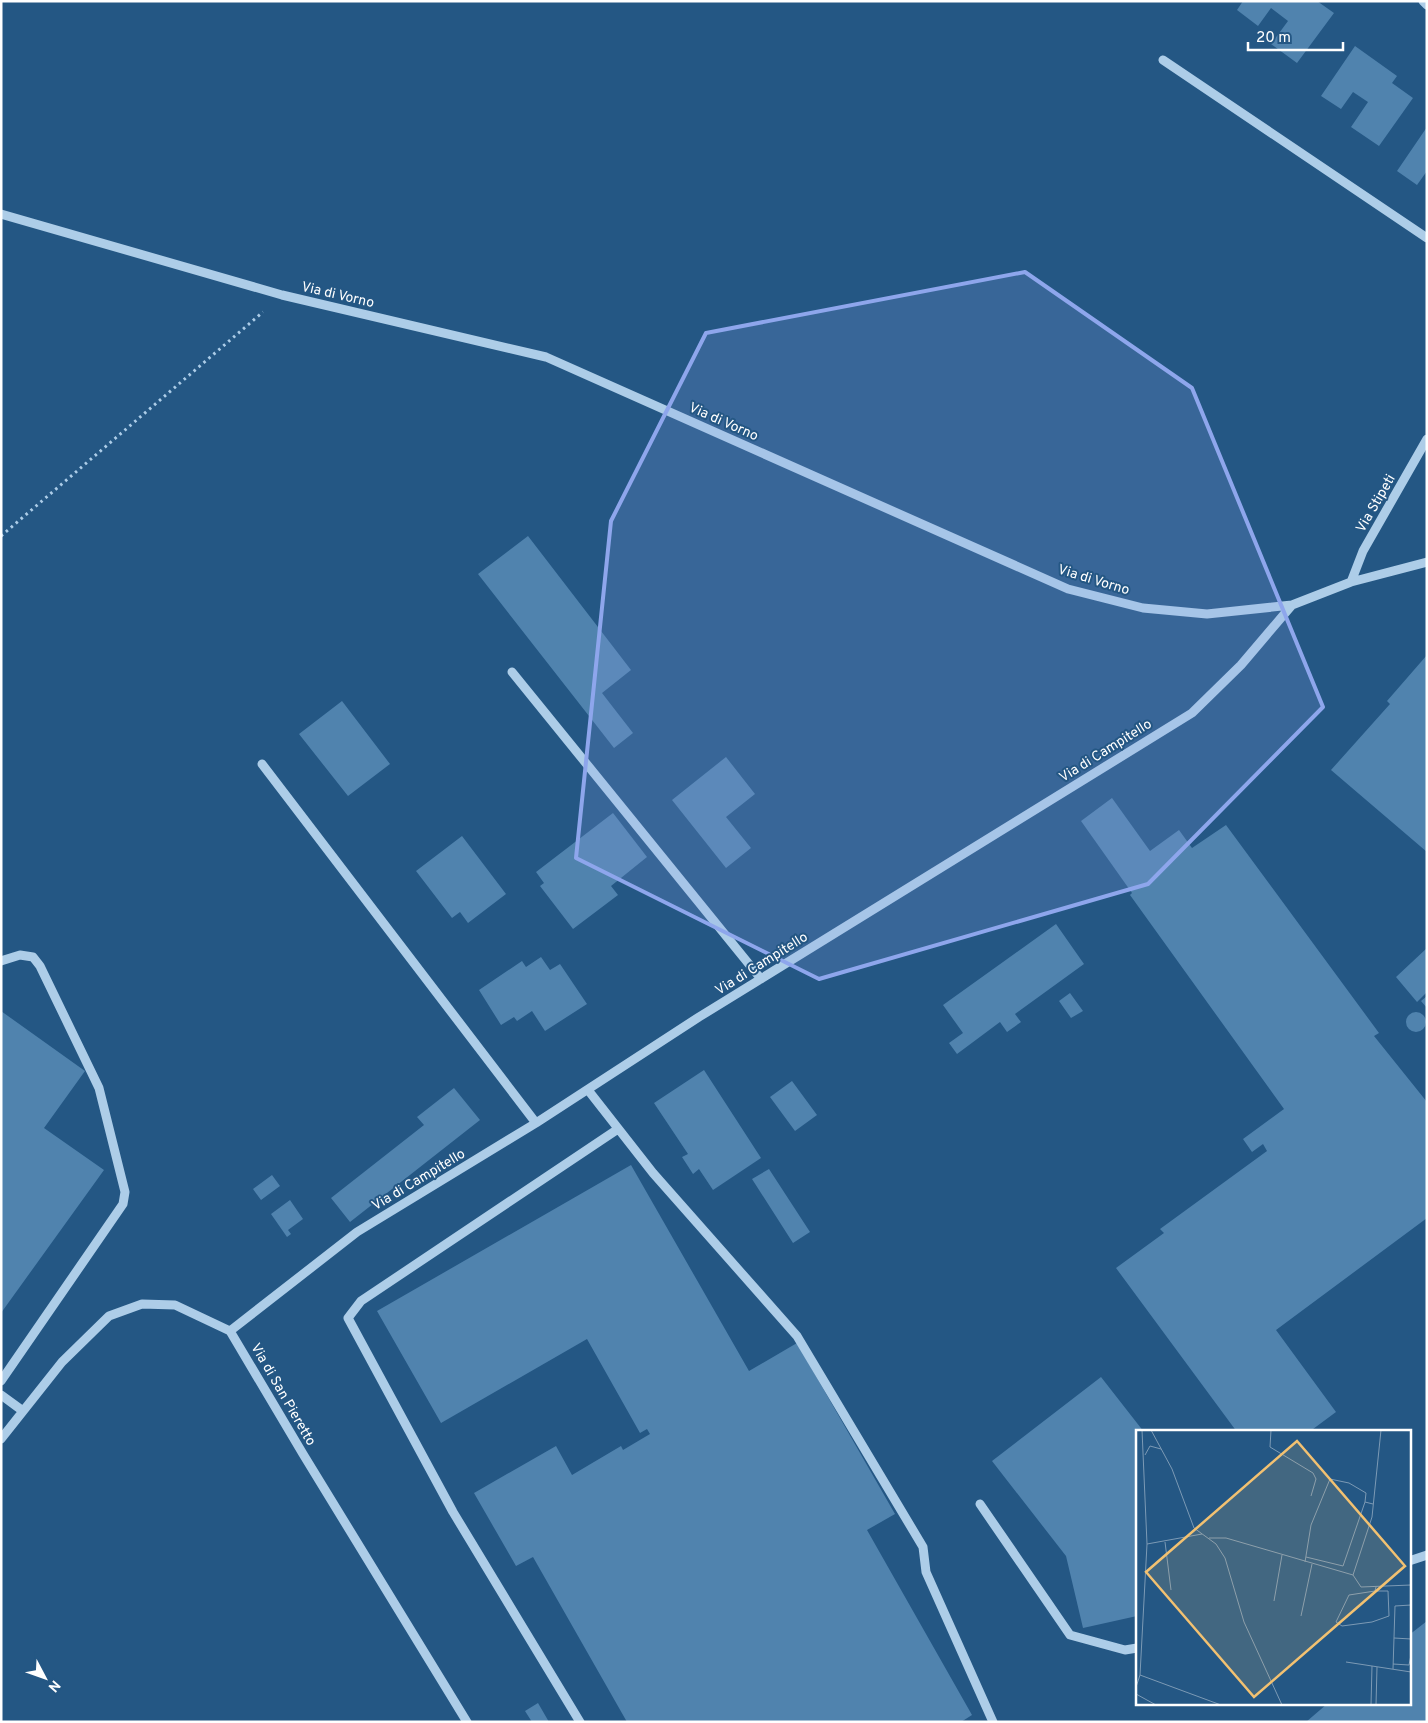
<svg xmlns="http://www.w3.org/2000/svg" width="1428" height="1723" viewBox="0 0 1428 1723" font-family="Overpass,sans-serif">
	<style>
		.building { fill: #5083ae }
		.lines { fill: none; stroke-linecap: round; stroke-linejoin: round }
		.path { stroke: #adcde8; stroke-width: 3; stroke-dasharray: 2.5 4; stroke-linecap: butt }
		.minor { stroke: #adcde8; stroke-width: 9 }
		.marked { fill: #8ea6ec; fill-opacity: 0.2; stroke: #8ea6ec; stroke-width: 4; stroke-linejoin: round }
		.labels { text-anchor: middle; stroke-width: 4; stroke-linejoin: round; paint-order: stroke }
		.street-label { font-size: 14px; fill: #fff; stroke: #245784 }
		.inset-road { fill: none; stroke: #7c9ab5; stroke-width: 1 }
		.view { fill: #f2c171; fill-opacity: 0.15; stroke: #f2c171; stroke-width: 2.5 }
		.inset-edge { fill: none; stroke: #fff; stroke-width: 2.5 }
	</style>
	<rect width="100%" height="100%" fill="#245784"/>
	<path class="building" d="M1243,1H1317L1334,13L1297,63L1271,44L1288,21L1271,8L1258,26L1237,10Z
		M1355,46L1397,76L1392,83L1413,98L1379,146L1351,127L1368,102L1353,92L1341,109L1321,96Z
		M1427,127V171L1417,185L1397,171Z
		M528,536L631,670L602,693L633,733L614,748L478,574Z
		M1427,655V852L1331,770L1390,704L1387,701Z
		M342,701L390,764L348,796L299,734Z
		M726,757L755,794L726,817L751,848L726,868L672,800Z
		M1112,798L1150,851L1179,830L1192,848L1226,825L1379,1033L1374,1036L1427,1102V1218L1276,1330L1336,1412L1309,1432H1237L1116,1268L1164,1233L1160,1229L1267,1151L1263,1144L1252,1152L1243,1139L1284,1109L1130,895L1132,893L1081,821Z
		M613,813L647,857L611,886L618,895L573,929L540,886L544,883L536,872Z
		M462,836L506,894L468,923L460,912L452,918L416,871Z
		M1056,924L1084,964L1015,1014L1021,1022L1007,1032L1000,1022L957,1054L949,1043L963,1033L943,1005Z
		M1427,948V992L1417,1002L1396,977Z
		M541,957L550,970L560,964L587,1004L545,1031L532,1011L517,1021L514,1017L501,1025L479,990L522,961L526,967Z
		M1070,993L1083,1011L1071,1018L1059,1001Z
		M1427,996V1008L1421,1001Z
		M1,1011L85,1071L44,1128L104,1170L1,1313Z
		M1406 1022a10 10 0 1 1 20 0a10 10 0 1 1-20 0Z
		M704,1070L761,1158L713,1190L699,1169L693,1174L682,1157L688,1154L654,1103Z
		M792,1081L817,1115L795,1131L770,1097Z
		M454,1088L480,1120L350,1222L331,1198L424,1125L417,1117Z
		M631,1165L749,1371L797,1343L895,1514L867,1530L972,1715L961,1722H627L533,1557L516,1566L474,1493L556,1446L572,1475L621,1446L623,1450L650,1434L647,1429L640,1433L587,1339L441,1423L377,1311Z
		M769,1169L810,1232L793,1243L752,1179Z
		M272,1175L280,1186L261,1200L253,1189Z
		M290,1200L303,1219L288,1230L291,1234L287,1237L271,1214Z
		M1101,1377L1144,1432H1137V1616L1083,1628L1066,1556L992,1461Z
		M1427,1621V1722H1306L1327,1704H1409V1635Z
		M538,1703L549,1722H532L525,1711Z"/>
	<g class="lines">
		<path class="path" d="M1,536L263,312"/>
		<path class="minor" d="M1423,1L1427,5
			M1163,60L1427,238
			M1,214L282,295L546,357L1068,589L1143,608L1207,614L1292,605L1351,582L1427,562
			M1351,582L1363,551L1427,439
			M512,672L761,979
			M262,764L536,1123
			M1,961L20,955L33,957L40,966L99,1088L125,1192L123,1204L1,1381
			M588,1090L653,1173L797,1336L923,1547L926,1572L993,1722
			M230,1331L357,1232L536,1123L699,1017L1192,713L1241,665L1292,605
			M1,1395L23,1411
			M1,1439L62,1362L109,1316L142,1304L175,1305L230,1331L303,1454L467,1722
			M980,1504L1070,1635L1125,1650L1137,1648
			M1409,1561L1427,1555
			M580,1722L453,1512L348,1318L361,1301L618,1129"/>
	</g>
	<path class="marked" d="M1025,272L1192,388L1323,707L1148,884L819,979L576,858L611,521L706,333Z"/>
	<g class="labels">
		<g class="street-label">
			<text transform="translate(338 294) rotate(13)" y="5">Via di Vorno</text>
			<text transform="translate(724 421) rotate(24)" y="5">Via di Vorno</text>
			<text transform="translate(1375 503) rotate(-60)" y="5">Via Stipeti</text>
			<text transform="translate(1094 579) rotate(17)" y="5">Via di Vorno</text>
			<text transform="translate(1105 750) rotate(-32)" y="5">Via di Campitello</text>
			<text transform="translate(761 963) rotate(-32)" y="5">Via di Campitello</text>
			<text transform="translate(418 1179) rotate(-31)" y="5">Via di Campitello</text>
			<text transform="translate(284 1394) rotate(60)" y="5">Via di San Pieretto</text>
		</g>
	</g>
	<g transform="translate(1136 1430)">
		<rect width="275" height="275" fill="#245784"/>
		<path class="inset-road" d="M15,0L36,39L58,98L80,114L89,128L108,192L146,275M135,0L134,17L177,43L180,49L175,66M245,0L236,87L217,145L225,157L275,155M9,25L14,16L25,19M73,108H90L217,145M29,112L35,160M11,114L66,104M170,127L207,136L229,72M169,132L175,95L194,49L213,53L230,63L229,72L237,74M240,161H252L253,186L236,192L206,196L200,192L213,165L239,161L240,157M138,171L146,125M165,186L176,134M258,208L275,209M210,232L275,242M257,234L273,235L275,225M257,239L259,176L275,175M4,245L85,275M0,257L4,245L11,114L6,0M0,264L20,275M235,275L236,236M240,275L241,237"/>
		<path class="view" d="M161,11L269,136L118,267L10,142Z"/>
		<rect width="275" height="275" class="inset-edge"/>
	</g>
	<rect width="1428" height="1723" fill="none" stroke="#ffffff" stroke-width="5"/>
	<g transform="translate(45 1678) rotate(131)" stroke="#245784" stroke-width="4" paint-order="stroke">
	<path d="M0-4L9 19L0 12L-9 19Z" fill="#ffffff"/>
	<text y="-8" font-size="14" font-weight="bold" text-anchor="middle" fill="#ffffff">N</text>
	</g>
	<path d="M1248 42v8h95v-8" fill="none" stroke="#ffffff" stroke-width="2.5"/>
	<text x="1256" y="42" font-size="15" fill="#ffffff" stroke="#245784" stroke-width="4" paint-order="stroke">20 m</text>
</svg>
